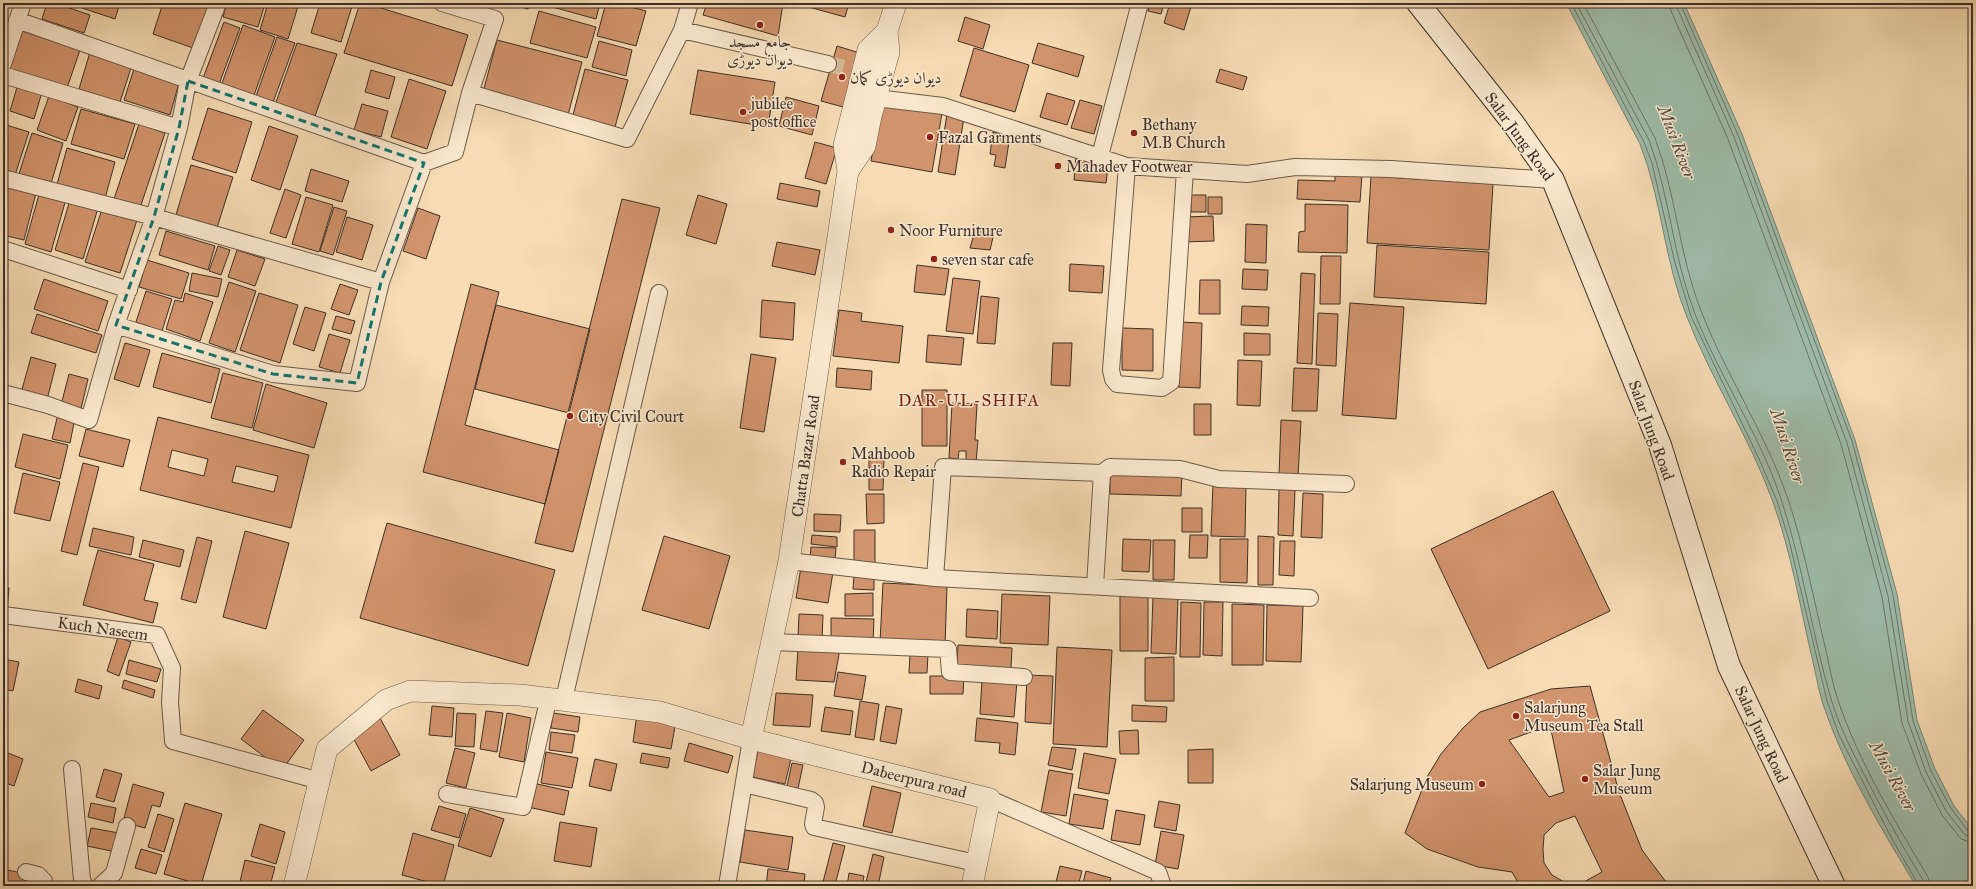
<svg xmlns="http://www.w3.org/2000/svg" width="1976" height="889" viewBox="0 0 1976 889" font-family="'IM FELL Great Primer',Amiri,serif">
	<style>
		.water { fill: #9ebca9; stroke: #778476 }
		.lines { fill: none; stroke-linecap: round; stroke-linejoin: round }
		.shore { stroke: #6d766a; stroke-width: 1 }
		.building { fill: #d2946c; stroke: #3c302a; fill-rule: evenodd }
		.minor-tunnel { stroke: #d2ba98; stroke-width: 16; stroke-dasharray: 16 8; stroke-linecap: butt }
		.minor-casing { stroke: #6b5b4c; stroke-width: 18 }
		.tertiary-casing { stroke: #6b5b4c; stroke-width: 22 }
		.secondary-casing { stroke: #3c302a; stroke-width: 24 }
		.minor { stroke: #fae8ce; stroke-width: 16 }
		.tertiary { stroke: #fae8ce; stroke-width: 21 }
		.secondary { stroke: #fae8ce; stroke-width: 22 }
		.marked { fill: none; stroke: #0f766e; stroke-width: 3; stroke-dasharray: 8 5; stroke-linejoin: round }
		.poi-dot { fill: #8f2418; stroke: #fae8ce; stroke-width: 1.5 }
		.labels { text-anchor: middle; stroke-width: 3; stroke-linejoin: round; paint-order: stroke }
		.poi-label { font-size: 16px; fill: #3c302a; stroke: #fae8ce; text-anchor: start }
		.street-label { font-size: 16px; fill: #3c302a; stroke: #fae8ce }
		.water-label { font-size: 17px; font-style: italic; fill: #504c43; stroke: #fae8ce }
		.neighbourhood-label { font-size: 17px; letter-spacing: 1px; fill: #7a1f14; stroke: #fae8ce }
	</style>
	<rect width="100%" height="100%" fill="#f7dcb4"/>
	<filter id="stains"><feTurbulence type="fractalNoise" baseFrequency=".005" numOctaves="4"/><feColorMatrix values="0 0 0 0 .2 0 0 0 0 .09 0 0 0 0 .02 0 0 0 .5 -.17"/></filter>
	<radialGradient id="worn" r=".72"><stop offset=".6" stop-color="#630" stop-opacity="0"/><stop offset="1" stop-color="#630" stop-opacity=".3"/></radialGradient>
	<path class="water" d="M1566,3H1684L1742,134L1855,440L1897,594L1917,720L1935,769L1954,806L1973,830V886H1916C1882,830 1844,767 1823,704C1818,689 1816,673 1812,658C1800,606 1791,552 1773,502C1750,438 1712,381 1687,317C1664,261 1662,200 1640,144Z"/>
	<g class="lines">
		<path class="shore" d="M1571,3L1644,142L1652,163L1675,263L1691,316L1760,461L1777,501L1789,540L1827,701L1839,735L1891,837L1919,886
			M1576,3L1649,140C1670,196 1673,258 1695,314C1720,378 1761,436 1782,502C1803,566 1812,634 1831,699C1839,726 1852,751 1865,776C1883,811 1902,846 1923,880L1924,886
			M1583,3L1655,138C1676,194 1679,255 1701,311C1726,375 1766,434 1788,499C1804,547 1813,597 1825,646C1829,664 1832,683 1838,700C1859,763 1895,821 1928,877L1930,886
			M1669,3L1671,11L1728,139L1841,444L1882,597L1902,723L1921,774L1942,815L1961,839L1973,843
			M1675,3L1734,137L1847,443L1888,596L1908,721L1926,772L1946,811L1965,835L1973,837
			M1680,3L1738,135L1852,441L1893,595L1913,721L1931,771L1950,807L1968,831L1973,832"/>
	</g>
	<path class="building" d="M47,3H55L90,15L84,33L42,19Z
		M84,3H120L115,19L82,8Z
		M163,3H211L196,49L153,34Z
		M227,3H248L264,7L258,27L223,17Z
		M268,3H299L288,39L260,30Z
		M320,3H353L341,42L311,33Z
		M360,3H365L468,35L452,86L344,53Z
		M479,3H495L494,7Z
		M504,3H529L528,9Z
		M545,3H600L596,19L545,5Z
		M606,3H616L646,11L636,46L597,36Z
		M707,3H783L778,36L703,15Z
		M794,3H849L845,17Z
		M1150,3H1164L1161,14L1148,11Z
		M1170,3H1192L1184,30L1164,23Z
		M539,11L596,27L587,58L530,43Z
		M965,17L990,25L983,49L958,41Z
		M224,22L240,28L218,87L202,81Z
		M243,25L275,37L253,98L221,86Z
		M19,30L80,50L67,88L7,68Z
		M277,37L295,43L272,105L255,99Z
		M497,40L582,62L568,115L483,92Z
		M599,41L632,50L626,76L592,67Z
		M297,43L337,54L314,119L275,105Z
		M1038,43L1084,56L1078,77L1032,63Z
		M837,46L863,54L847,108L821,101Z
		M974,48L1029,65L1015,112L960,96Z
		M90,52L132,65L120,102L79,89Z
		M134,69L179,83L170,115L124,100Z
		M585,69L628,80L615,127L573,115Z
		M1220,69L1247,77L1243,90L1216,82Z
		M371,70L395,77L389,99L365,92Z
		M698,70L775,82L768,127L690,114Z
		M409,79L446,91L427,149L391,137Z
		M18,84L42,92L34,119L10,111Z
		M1047,93L1075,101L1067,125L1040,117Z
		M49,96L78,107L66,141L37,130Z
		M786,97L819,106L812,135L779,126Z
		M1080,100L1102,106L1094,134L1071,128Z
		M881,103L942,113L932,172L871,161Z
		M362,104L388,111L381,137L354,130Z
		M208,108L252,122L236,173L192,159Z
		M81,109L135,124L124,159L71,144Z
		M947,114L964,117L955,175L938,172Z
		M3,124L29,132L14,178L3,175Z
		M139,124L165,133L139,211L113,202Z
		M269,126L298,136L280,190L251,180Z
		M993,132L1010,135L1005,168L994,166L996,155L990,154Z
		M32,133L63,143L50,187L18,177Z
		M815,142L837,148L826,184L805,178Z
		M67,148L115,162L104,202L56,188Z
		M1076,156L1109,160L1106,183L1074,180Z
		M191,165L233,177L216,231L175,218Z
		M311,169L349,181L342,202L305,191Z
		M1335,173L1362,174L1360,202L1297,199L1298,180L1335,181Z
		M1371,176L1493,184L1489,250L1367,243Z
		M3,182L37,189L24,240L3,235Z
		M780,183L820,191L817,207L777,199Z
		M285,189L301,195L286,238L270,233Z
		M40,191L66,199L51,252L25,244Z
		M698,195L727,204L716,244L686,235Z
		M1191,195H1206V212H1191Z
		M306,197L333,205L319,252L292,244Z
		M1208,197H1222V214H1208Z
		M622,199L660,208L573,552L535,543Z
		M70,200L98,208L83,259L55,250Z
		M1305,204L1348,205L1347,253L1298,252L1299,232L1305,231Z
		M334,207L347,211L333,255L320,251Z
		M418,208L440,216L426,259L403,251Z
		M102,209L137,220L120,273L85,262Z
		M1213,216L1214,241L1183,242V217Z
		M347,217L373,225L362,260L336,252Z
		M1246,224L1267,225L1266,263L1245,262Z
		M976,227L994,233L990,250L970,248Z
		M166,231L215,246L208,270L159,255Z
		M777,242L820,250L815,275L772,266Z
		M1377,245L1489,252L1486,304L1374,297Z
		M218,246L230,250L221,275L209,271Z
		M237,250L265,259L255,286L228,277Z
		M1321,256H1341L1340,304H1320Z
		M147,260L189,273L181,299L139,287Z
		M3,264L8,265L3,284Z
		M1070,264L1104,266L1102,293L1069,291Z
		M917,265L949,269L945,295L914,292Z
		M1243,269L1268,270L1267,290L1242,289Z
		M192,273L222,279L218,297L189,291Z
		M1301,273L1315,274L1312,364L1297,363Z
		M953,278L980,281L973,334L946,331Z
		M44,279L108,301L98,331L34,309Z
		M1200,280H1220V314H1199Z
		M229,282L256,291L235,352L209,343Z
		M340,284L358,290L349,315L331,309Z
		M471,284L499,292L465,425L559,450L545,504L423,472Z
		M146,291L172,299L162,331L136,322Z
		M185,293L213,302L200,341L166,329L175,300L183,302Z
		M259,293L298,305L280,363L240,350Z
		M981,296L999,298L995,344L977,343Z
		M762,300L795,303L793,340L760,337Z
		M1350,303L1404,307L1396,419L1342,415Z
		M496,305L590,329L569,413L475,389Z
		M1242,306L1269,307L1268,326L1241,325Z
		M305,307L326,313L314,351L293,344Z
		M839,310L862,313L861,321L903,326L899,363L833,356Z
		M1318,313L1338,314L1336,366L1316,365Z
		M37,314L102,335L96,353L31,333Z
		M336,316L355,321L351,334L332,329Z
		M1180,322L1202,323L1200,388L1178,387Z
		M1122,328L1153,329V371L1122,370Z
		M1244,333L1270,334V355H1244Z
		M329,334L350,340L340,373L319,367Z
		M928,335L964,338L961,365L926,362Z
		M125,343L150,350L139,387L114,379Z
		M1053,343H1072L1070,386L1051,385Z
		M162,353L220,369L211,403L153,387Z
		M751,354L776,358L764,432L740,428Z
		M31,357L56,364L47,400L21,393Z
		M1238,360L1262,361L1260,406L1237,405Z
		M837,368L872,371L871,390L836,387Z
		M1294,368L1319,369L1317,411H1292Z
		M223,373L263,383L252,428L211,418Z
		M69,374L88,379L80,413L60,409Z
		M266,384L327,403L314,448L253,430Z
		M922,390H947V446H922Z
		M952,403L977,404L975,440H978L976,462H966V451H959L958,459L949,458Z
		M1194,404H1211V435H1194Z
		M58,414L75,418L70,443L52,439Z
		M158,417L309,455L291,528L140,490ZM172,450L208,459L204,476L168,467ZM236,466L278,476L274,492L232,482Z
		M1281,420L1301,421L1298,477L1279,476Z
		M86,429L130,440L123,467L79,456Z
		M23,434L68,445L60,479L15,467Z
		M869,458H884L883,490H869Z
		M83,463L99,467L77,555L61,551Z
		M1110,471L1182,472L1181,496L1110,494Z
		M23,473L60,482L50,521L14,513Z
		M3,476L7,477L3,495Z
		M1213,483L1246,484L1245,537L1211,536Z
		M1279,489L1295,490L1293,536L1278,535Z
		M1553,491L1610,611L1488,669L1431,549Z
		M1303,493L1323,494L1322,538L1301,537Z
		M866,494H884V523L867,524Z
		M1182,508H1202V532H1182Z
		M814,514L841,515L840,532L814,531Z
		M387,523L555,570L528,666L360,618Z
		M93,528L134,537L131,555L89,546Z
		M854,530H875V563H854Z
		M245,531L289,543L266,629L223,617Z
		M812,535L837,537V547L811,544Z
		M1190,535H1208L1207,558H1189Z
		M664,536L730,556L709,629L642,610Z
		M1258,536L1274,537L1273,585H1258Z
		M197,537L212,541L196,603L181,599Z
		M1123,539L1151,540L1149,572L1122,571Z
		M1220,539H1248L1247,583L1220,582Z
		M143,540L184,550L180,567L139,557Z
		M1153,540H1175L1174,580H1153Z
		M1280,541H1295L1294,576L1279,575Z
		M811,547L836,548L835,559L810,558Z
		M98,550L154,564L144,600L158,603L153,623L83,605Z
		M801,567L833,572L828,603L796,598Z
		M854,576H874V590L853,589Z
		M883,583L947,586L945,646L880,643Z
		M3,587L9,588L7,611H3Z
		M873,593V616H845V594Z
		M1002,594L1050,596L1048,645L1000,643Z
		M1120,596H1148V651H1120Z
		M1153,597L1178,598L1176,654L1151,653Z
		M1181,602L1201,603L1200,657H1180Z
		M1204,602H1223L1222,656L1203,655Z
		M1232,604L1264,605L1263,665H1232Z
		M1267,605L1303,606L1301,662L1266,661Z
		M967,609L998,611L997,639L966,637Z
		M799,614L823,615L822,640L798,638Z
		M831,618L874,619L873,642L831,641Z
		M118,637L131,642L119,676L107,671Z
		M958,645L1012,648L1011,668L957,665Z
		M1057,647L1112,650L1107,747L1053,744Z
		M798,648L840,649L834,682L796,680Z
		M910,653L928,654L927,673H909Z
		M1174,657V701H1145V658Z
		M3,659L19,662L13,691L3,689Z
		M129,660L161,669L157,682L126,674Z
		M838,672L866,676L862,700L834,696Z
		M1027,675L1053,676L1051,724L1025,722Z
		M930,676H964L963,694H930Z
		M78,679L102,686L99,699L75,692Z
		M982,679L1017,681L1014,717L980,714Z
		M124,680L155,690L153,698L122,688Z
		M1590,686L1619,792L1642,850L1669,886H1520L1512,872L1478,867L1427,849L1405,833L1427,777L1441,754L1463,728L1480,712L1551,689ZM1550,725L1564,792L1549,797L1509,740ZM1575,816L1602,872L1582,883H1566L1552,875L1544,863L1543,850L1544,835L1556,823Z
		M776,693L813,695L810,727L773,725Z
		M860,701L879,704L874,740L855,737Z
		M1132,705L1167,707L1166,722L1132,721Z
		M432,706L454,708L452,737L429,735Z
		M886,706L902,709L896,744L880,741Z
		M825,707L853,711L850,735L821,731Z
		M263,710L304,740L282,770L241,739Z
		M486,711L503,713L497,752L480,749Z
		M457,713L476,714L474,747L455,746Z
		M507,713L531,718L524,762L499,757Z
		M553,713L580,717L578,732L551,728Z
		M637,714L676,721L671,749L633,742Z
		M380,718L400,755L371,771L351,734Z
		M977,718L1018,723L1015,755L999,753L1000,743L975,741Z
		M1138,730L1139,754H1120L1119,731Z
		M551,732L575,735L572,753L549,750Z
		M689,743L733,756L728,773L684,761Z
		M1052,747L1076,749L1072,770L1048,765Z
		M455,748L475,753L466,788L446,783Z
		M1213,749V783H1188V750Z
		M3,751L23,759L14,786L3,782Z
		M758,751L791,759L785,784L752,777Z
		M546,752L578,758L572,788L541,783Z
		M642,753L670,758L668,768L640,763Z
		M1084,753L1116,759L1109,794L1078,788Z
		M595,759L617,764L611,791L589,786Z
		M792,763L803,765L797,793L786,791Z
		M104,769L122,774L114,802L96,797Z
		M1049,770L1073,774L1066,816L1041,812Z
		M533,783L569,791L564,815L528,807Z
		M133,784L164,793L160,807L152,805L145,828L123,822Z
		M872,786L901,793L892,833L863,826Z
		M1074,794L1108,800L1103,829L1069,824Z
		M1159,801L1180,805L1176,831L1154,827Z
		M91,803L116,808L113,823L88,817Z
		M185,803L222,814L201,885L164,874Z
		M439,806L466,814L459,838L431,830Z
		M470,808L504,819L491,857L458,846Z
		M1116,810L1145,815L1140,845L1111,840Z
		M158,814L174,819L164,852L148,847Z
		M560,822L597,828L591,867L554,861Z
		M260,824L285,832L276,864L251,856Z
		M91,828L119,833L116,852L87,846Z
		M745,830L793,837L788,870L740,862Z
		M1161,831L1184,835L1178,869L1155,865Z
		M413,833L454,845L443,886L402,875Z
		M833,843L845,846L835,885L823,882Z
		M141,849L162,855L156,874L135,868Z
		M873,854L884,857L878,886H865Z
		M245,860L275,867L270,886H239Z
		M1060,866L1082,871L1078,886H1055Z
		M3,869L26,874L24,886L3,885Z
		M768,869L805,874L804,886H766Z
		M1086,871L1111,878L1109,886H1082Z
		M849,873L864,876L862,886H847Z"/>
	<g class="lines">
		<path class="minor-tunnel" d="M828,64L862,72"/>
		<g class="minor-casing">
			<path id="minor" d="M17,20L424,163
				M682,30L828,64
				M3,64L23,3
				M3,75L179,128
				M470,93L627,139L682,30L690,3
				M876,98L943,106L1127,166L1247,174L1295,167L1391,169L1553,180
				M1100,156L1140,3
				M1127,166L1111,370L1113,379L1117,384L1162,388L1171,382L1185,170
				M3,178L154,217L381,282
				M3,249L129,290
				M116,325L273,374L357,383L381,282L424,163L455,152L470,93L495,19L442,3
				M3,393L48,405L89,420L116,325L154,217L179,128L188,81L218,3
				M789,561L935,578L1310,598
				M935,578L943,467L1102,473L1110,467L1180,469L1219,479L1346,484
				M1095,586L1102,473
				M3,615L157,635L172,668L170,702L173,741L320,781
				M772,642L948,649L950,672L1024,677
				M564,699L659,293
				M72,769L82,880L85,886
				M744,784L811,800L815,803L816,807L813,824L814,827L976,863
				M447,794L523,807L549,697
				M990,799L1158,872L1163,886
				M26,872L38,875L44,881V886
				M100,886L114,873L127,826
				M727,886L751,739"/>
		</g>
		<g class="tertiary-casing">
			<path id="tertiary" d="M848,171L865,146L871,116L889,52L887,31L896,3
				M751,739L789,561L848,171L844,145L868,50L887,31
				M294,886L327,749L386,700L410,691L520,695L660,712L751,739L990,799L972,886"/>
		</g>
		<g class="secondary-casing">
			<path id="secondary" d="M1418,3L1513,123L1553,180L1660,445L1729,666L1834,886"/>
		</g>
		<use href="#minor" class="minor"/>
		<use href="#tertiary" class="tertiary"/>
		<use href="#secondary" class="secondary"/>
	</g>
	<path class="marked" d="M188,81L424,163L381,282L357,383L273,374L116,325L154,217L179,128Z"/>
	<g class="poi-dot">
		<circle cx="760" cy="25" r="4"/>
		<circle cx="842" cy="77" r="4"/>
		<circle cx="743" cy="112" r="4"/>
		<circle cx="1134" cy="133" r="4"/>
		<circle cx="930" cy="137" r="4"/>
		<circle cx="1058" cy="166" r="4"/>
		<circle cx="891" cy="230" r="4"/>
		<circle cx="934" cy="259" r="4"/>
		<circle cx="570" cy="416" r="4"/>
		<circle cx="843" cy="462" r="4"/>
		<circle cx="1516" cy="716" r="4"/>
		<circle cx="1585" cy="779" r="4"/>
		<circle cx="1482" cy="784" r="4"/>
	</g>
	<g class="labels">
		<g class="poi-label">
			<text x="760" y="47" text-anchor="middle">جامع مسجد<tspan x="760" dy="18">دیوان دیوڑی</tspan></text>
			<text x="850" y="83">دیوان دیوڑی کمان</text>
			<text x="751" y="109">jubilee<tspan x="751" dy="18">post office</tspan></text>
			<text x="1142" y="130">Bethany<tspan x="1142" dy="18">M.B Church</tspan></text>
			<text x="938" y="143">Fazal Garments</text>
			<text x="1066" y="172">Mahadev Footwear</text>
			<text x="899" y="236">Noor Furniture</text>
			<text x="942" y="265">seven star cafe</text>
			<text x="578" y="422">City Civil Court</text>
			<text x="851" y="459">Mahboob<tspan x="851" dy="18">Radio Repair</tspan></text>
			<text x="1524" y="713">Salarjung<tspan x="1524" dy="18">Museum Tea Stall</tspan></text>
			<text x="1593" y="776">Salar Jung<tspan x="1593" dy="18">Museum</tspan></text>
			<text x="1474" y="790" text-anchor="end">Salarjung Museum</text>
		</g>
		<g class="street-label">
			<text transform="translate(1520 136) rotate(54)" y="6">Salar Jung Road</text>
			<text transform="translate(1652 430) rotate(70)" y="6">Salar Jung Road</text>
			<text transform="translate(805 456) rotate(-82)" y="6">Chatta Bazar Road</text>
			<text transform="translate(103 628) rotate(8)" y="6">Kuch Naseem</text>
			<text transform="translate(1762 734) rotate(65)" y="6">Salar Jung Road</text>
			<text transform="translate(914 779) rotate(14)" y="6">Dabeerpura road</text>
		</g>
		<g class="water-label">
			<text transform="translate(1677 142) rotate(69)" y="6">Musi River</text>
			<text transform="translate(1788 446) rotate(72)" y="6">Musi River</text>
			<text transform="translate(1893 776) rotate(61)" y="6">Musi River</text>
		</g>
		<g class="neighbourhood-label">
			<text x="969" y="406">DAR-UL-SHIFA</text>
		</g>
	</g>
	<rect width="1976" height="889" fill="none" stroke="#f7dcb4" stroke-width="16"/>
	<rect x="4" y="4" width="1968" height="881" fill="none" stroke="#3c302a" stroke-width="2"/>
	<rect x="8" y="8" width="1960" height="873" fill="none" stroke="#3c302a"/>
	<rect width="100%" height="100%" filter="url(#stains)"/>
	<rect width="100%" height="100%" fill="url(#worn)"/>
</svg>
